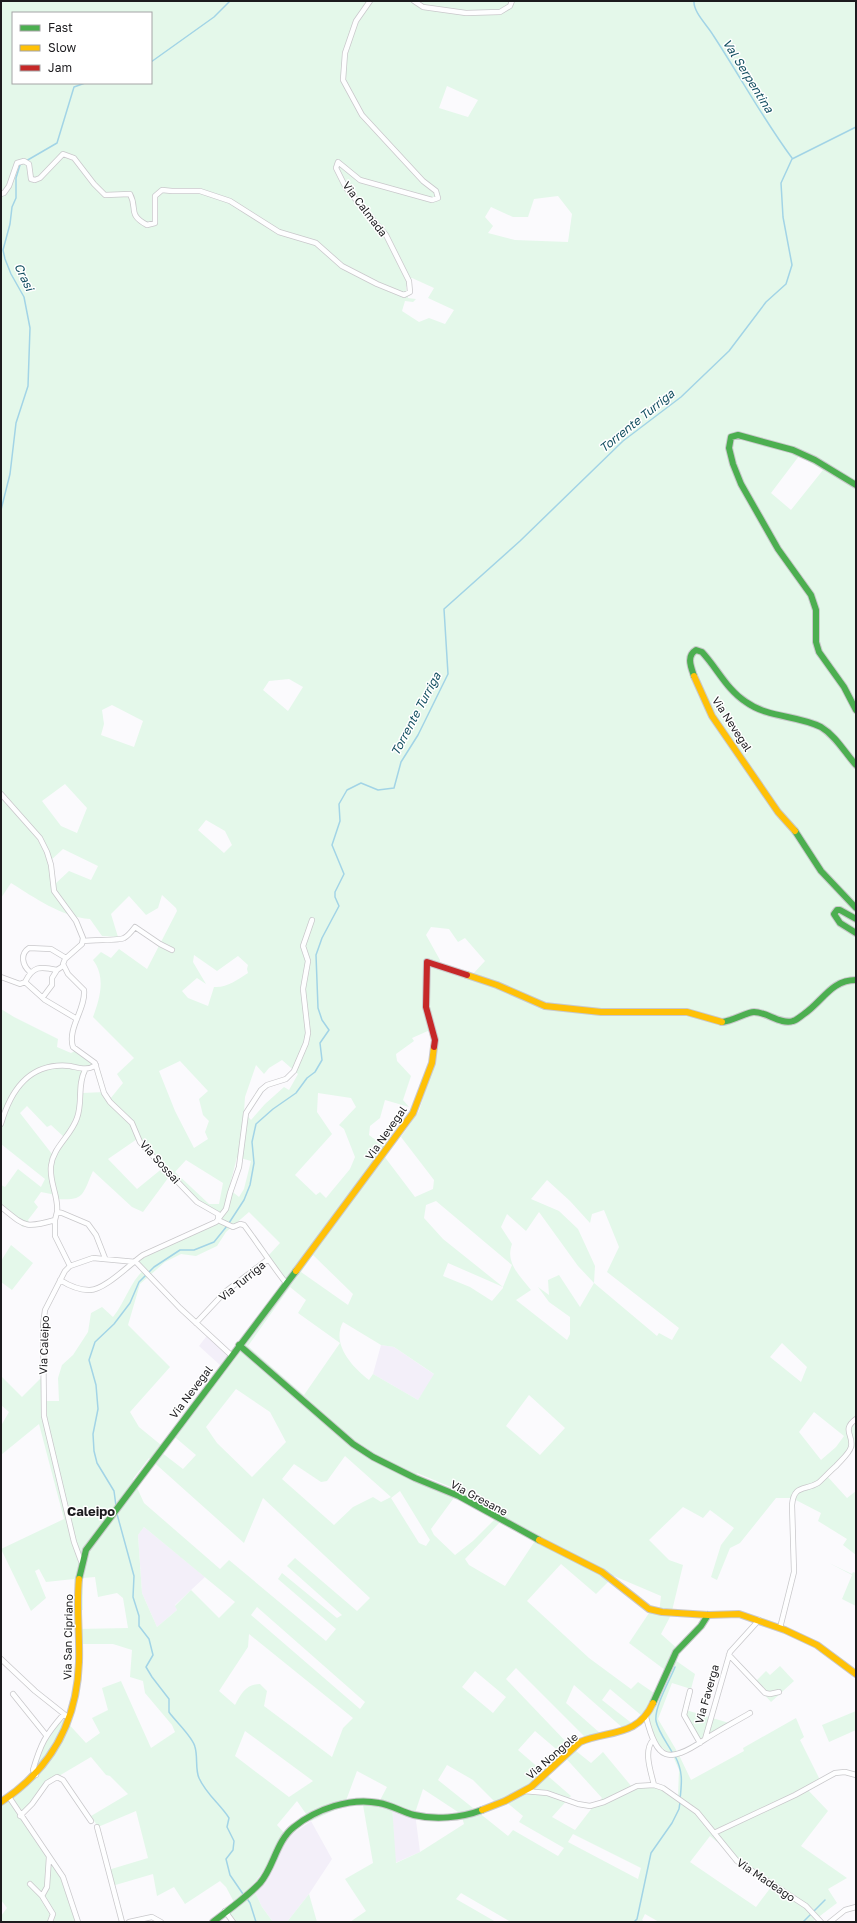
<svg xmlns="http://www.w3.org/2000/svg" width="857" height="1923" viewBox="0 0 857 1923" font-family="'Golos Text',sans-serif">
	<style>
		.built { fill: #f3eff9 }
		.green { fill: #e4f8ea; fill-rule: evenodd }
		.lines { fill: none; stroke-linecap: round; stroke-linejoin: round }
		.stream { stroke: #a2d4e6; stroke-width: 1.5 }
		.street-casing { stroke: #c9c8cb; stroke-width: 6 }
		.fast-casing { stroke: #c9c8cb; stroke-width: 8 }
		.slow-casing { stroke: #c9c8cb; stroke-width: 8 }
		.jam-casing { stroke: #c9c8cb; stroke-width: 8 }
		.street { stroke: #fefeff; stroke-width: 4.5 }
		.fast { stroke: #4caf50; stroke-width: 6 }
		.slow { stroke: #ffc107; stroke-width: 6 }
		.jam { stroke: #c62828; stroke-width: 6 }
		.labels { text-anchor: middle; stroke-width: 3; stroke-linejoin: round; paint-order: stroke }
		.street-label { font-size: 11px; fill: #1c1b1e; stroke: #fff }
		.water-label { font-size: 12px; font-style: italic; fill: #134f61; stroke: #fff }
		.quarter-label { font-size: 13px; font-weight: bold; fill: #1c1b1e; stroke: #fff }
	</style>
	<rect width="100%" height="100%" fill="#fbfafd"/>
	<path class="built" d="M209,1333L231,1352L221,1366L199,1346Z
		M381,1345L394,1347L435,1375L418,1400L373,1374Z
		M144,1527L205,1577L175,1605L177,1610L157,1627L142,1593L138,1535Z
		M392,1805L415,1813L420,1852L395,1863Z
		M311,1821L332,1859L309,1894L287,1922H273L262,1907L252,1886L288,1837Z"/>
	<path class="green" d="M1,1H856V1446L827,1476L847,1498L856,1491V1555L843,1545L847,1539L818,1521L821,1513L792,1498H776L740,1543L730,1548L717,1580L711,1577L721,1545L734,1528L710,1510L703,1518L683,1507L649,1540L669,1560L683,1565L671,1615L661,1634L680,1651L675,1660L695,1674L691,1689L672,1683L658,1719L678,1753L691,1780L744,1751L743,1748L796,1718L804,1737L800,1740L820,1780L806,1788L828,1811L801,1846L847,1878L828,1889L837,1903L812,1922H659L645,1914L642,1920L645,1922H511L461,1893L456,1899L496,1922H350L366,1911L345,1879L373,1863L363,1805L377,1806L387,1787L357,1771L344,1806L311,1821L297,1801L277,1825L288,1837L252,1886L262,1907L273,1922H236L226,1911L235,1904L226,1887L220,1881L185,1904L174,1887L157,1896L153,1874L112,1886L108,1870L148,1858L136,1811L98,1827L91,1816L128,1794L110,1776L106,1775L91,1757L47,1783L20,1816L63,1877L78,1922H1V1916L7,1908L1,1900V1799L27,1780L35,1771L44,1743L60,1721L65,1720L86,1743L100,1733L92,1718L108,1710L102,1688L121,1681L151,1748L175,1732L172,1725L145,1693L143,1681L130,1677L132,1650L113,1644H78V1629L128,1628L123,1598L117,1593L98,1597L95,1577L83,1578V1610H78L74,1579L46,1582L39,1569L35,1571L46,1598L31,1611L1,1549L64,1519L39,1424L1,1455V1423L2,1424L9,1412L1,1405V1376L22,1397L43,1376L42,1401H59L58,1378L62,1365L73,1355L88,1332L91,1313L102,1307L113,1317C125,1303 130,1281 145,1269L137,1261L214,1224L218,1213L199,1202L171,1174L143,1212L132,1207L93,1171C82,1195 85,1201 56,1199V1195L41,1192L34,1202L38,1207L28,1220L29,1222L23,1227L1,1208V1185L5,1187L18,1169L41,1187L45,1179L1,1144V1009L14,1017L58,1039L57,1047L71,1053L75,1051L89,1060L96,1067L87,1068L83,1079L82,1093L105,1092L110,1099L123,1083L117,1074L134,1058L93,1017C100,998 106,977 93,960L101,952L111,958L119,949L147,969L177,911L176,908L162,895L158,908L146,915L129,896L111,914L118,937L102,936L90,919C62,917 35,898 11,883L1,898ZM13,13H151V83H13ZM447,86L478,100L468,117L439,108ZM558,196L572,214L568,242L515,240L488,233L493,226L485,217L491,207L513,217H528L534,199ZM412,278L434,288L428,298L454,310L445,324L429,318L419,322L402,311L405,301L413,302L416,299L408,298L406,287L408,285L406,281ZM799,456L823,470L791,510L771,493ZM289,679L303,687L288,711L263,690L269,681ZM112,705L143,721L134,747L101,735L104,724L102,710ZM65,784L87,808L77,833L61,826L42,801ZM206,820L225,831L232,845L224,853L198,830ZM63,849L98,866L91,880L69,871L55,884L50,861ZM431,927L449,929L458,942L465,938L485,961L472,975L440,964V960L426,935ZM194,955L217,971L238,956L248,965L247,969L248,973C237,980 227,988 214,987L208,1006L188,998L182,991L197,978L206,984L193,962ZM430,1030L436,1049L430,1075L419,1111L401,1137L434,1180L433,1189L415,1197L381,1152L385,1147L369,1135L370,1126L380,1118L385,1100L409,1107L403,1100L411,1076L397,1061L396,1054L414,1041L412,1038ZM282,1060L298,1074L289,1090L284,1087L265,1104L251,1120L244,1112L245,1097L256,1065L264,1074L269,1068ZM180,1061L208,1091L199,1099L203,1115L209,1121L205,1132L208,1139L194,1148L175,1111L159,1071ZM318,1093L351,1098L356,1107L339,1125L344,1129L355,1157L350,1169L326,1198L320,1192L316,1195L295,1175L332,1134L317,1112ZM27,1106L47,1127L51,1125L64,1137L52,1154L20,1113ZM140,1137L164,1167L137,1189L108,1159ZM237,1157L251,1161L244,1189L239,1197L229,1189ZM186,1160L223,1183L219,1204H209L175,1172ZM547,1180L570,1201L590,1223L592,1214L604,1210L619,1247L607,1272L679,1328L672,1340L659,1333L657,1336L594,1283L595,1266L578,1229L559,1211L531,1199ZM436,1201L512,1265L503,1287L443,1239L424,1218L426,1205ZM249,1212L280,1243L268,1256L286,1279L170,1433L196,1455L183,1469L157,1449L161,1445L139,1427L130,1412L170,1367L128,1325L140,1284L165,1262L181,1254L196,1256L217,1246L226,1232ZM539,1212L578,1266L594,1283L580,1307L559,1275L548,1280L549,1295L538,1287L549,1302L570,1317V1334L567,1340L516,1300L531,1290C520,1276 505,1263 512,1244L501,1227L507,1214L526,1231ZM313,1255L353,1294L348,1305L301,1272ZM448,1263L503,1287V1288L492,1301L470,1287L443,1276ZM290,1287L306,1300L298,1313L340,1343L304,1395L248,1346ZM343,1322L381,1345L394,1347L434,1374L418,1400L373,1374L369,1380C352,1367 331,1344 343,1322ZM782,1343L807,1367L801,1382L770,1357ZM236,1389L270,1412L286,1442L252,1477L217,1443L206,1427ZM529,1395L565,1428L540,1455L506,1426ZM814,1412L844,1436L836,1447L821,1460L799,1432ZM345,1456L391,1497L381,1502L373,1497L353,1507L334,1525L282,1479L294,1464L321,1482L327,1481ZM149,1458L244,1543L263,1498L370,1598L357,1611L295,1558L287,1566L342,1615L337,1618L282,1573L278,1579L336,1629L326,1641L229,1560L220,1569L144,1503L133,1479ZM417,1473L458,1490L459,1491L457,1495L415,1478ZM400,1491L430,1540L426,1546L419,1543L391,1498ZM456,1495L495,1519L473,1541L455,1555L434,1535L431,1529ZM500,1522L535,1541L505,1586L469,1565L465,1559ZM144,1527L235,1602L219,1618L191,1590L175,1606L177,1610L157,1627L142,1593L138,1535ZM561,1564L596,1594L614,1576L661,1596L659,1613H649L629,1643L665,1670L654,1693L638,1682L631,1689L589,1658L527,1601ZM257,1607L365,1702L360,1709L251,1615ZM249,1634L353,1718L343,1728L332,1757L264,1706L267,1691L260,1684C246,1684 241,1694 235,1705L219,1691L248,1647ZM516,1668L585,1737L601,1734L566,1703L574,1685L624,1729L634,1725L602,1700L610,1689L642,1716L657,1744L673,1756L679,1770L678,1796L657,1784L632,1787L603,1752L591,1763L571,1747L506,1679ZM475,1671L506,1697L493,1713L462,1687ZM245,1731L313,1781L289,1797L235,1756ZM535,1731L562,1754L602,1798L592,1808L575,1830L552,1817L571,1796L518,1750ZM447,1765L473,1780L497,1804L505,1801L523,1816L519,1822L564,1848L558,1856L513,1830L508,1836L438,1780ZM423,1789L461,1814L464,1824L420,1852L396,1863L392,1805L415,1813ZM573,1834L641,1868L638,1879L568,1842ZM710,1836L771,1887L756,1907L690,1862Z
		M11,1245L33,1263L12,1290L1,1282V1261Z
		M829,1563L852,1574L853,1572L856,1573V1606L842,1599L852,1575Z
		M780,1666L794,1681L771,1702L754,1683L766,1671L770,1675Z
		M686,1710L729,1723L699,1741L685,1716Z
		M856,1711V1730L829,1742L822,1725Z
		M309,1894L317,1922H287Z"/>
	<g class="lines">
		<path class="stream" d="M694,1C693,12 708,26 713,35C740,76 763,119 792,158
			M151,62L214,17L230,1
			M26,161L57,143L74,87L85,83
			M1,510L10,474L16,423L28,386L30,328L24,297L11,274L5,259L3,250L10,224L12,207L16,198V178L20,165L23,163
			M229,1223L244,1200L250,1185L254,1163L252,1142L256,1124L273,1109L296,1093L307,1078L315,1072L322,1060L320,1043L329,1030L322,1020L318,1008L316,955L322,938L339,906L335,897V892L344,874L332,845L340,821L339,804L347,790L361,783L378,790L394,788L401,762L418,735L448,674L444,609L520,541L623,441L681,397L729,351L766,302L786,284L792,265L783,217L781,183L792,159L856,127
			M116,1506L114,1491L97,1463L94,1451L93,1434L98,1409L96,1385L89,1360L95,1342L114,1324L130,1303L139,1282L154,1267L180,1250H194L214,1242L227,1226
			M117,1514L134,1576L133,1597L139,1616V1626L149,1639L153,1655L146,1667L152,1677L169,1699V1712C175,1721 193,1737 195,1747C198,1757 195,1769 199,1778C206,1794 220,1804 229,1818L227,1827L234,1841L233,1850L226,1859L230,1875L243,1894
			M672,1752C667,1743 658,1731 656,1721C654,1707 670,1680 675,1667
			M675,1756C683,1771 682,1782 680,1799
			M246,1897L250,1903L256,1922
			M634,1922L637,1919L651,1853L672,1823L679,1809L680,1802
			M803,1922L825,1900"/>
		<g class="street-casing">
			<path id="street" d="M414,1L423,7L466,13L500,12L510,6L512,1
				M1,194L4,193L9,186L17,163L24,161L29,164L31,179L35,180L40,178L63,154L74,158L94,184L105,195L130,194C138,209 127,214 147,225L155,223V196L162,190L172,191H200L230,201L279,232L316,243L342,266L377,284L404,295L410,292L409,281L386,235L346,188L336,168L338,162L360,180L432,200L438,198L436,191L423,181L362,115L343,80L345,53L356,21L370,1
				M1,794L40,838L47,852L51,865L54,891L76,921L83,938L82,944L65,959L63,964L68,974L84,990C86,1009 67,1028 73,1047L95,1063L104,1093L110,1102L132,1123L140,1142L147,1150L197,1202L218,1214V1220
				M83,941C93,939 119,941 124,938C128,936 132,931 135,927L160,944L172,950
				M30,972C22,965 20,954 29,948L51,949L66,958
				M1,977L20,984L25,982C33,966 40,966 57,970L63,966
				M25,982L45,1000L77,1019
				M43,997L52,985V978L57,970
				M1,1124C11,1089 30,1062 70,1066C80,1068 87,1071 96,1065
				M1,1207C25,1226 24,1229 55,1220L57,1212L62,1213L88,1224L96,1235L105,1258
				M57,1212C59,1197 49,1182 51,1166C53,1147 71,1136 77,1118C83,1102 77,1085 85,1070
				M55,1220V1236L70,1266
				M218,1220L233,1227L240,1224L244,1225C259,1245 271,1264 286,1283
				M60,1280C68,1285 80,1290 89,1290C104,1291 131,1263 143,1255L216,1222L226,1209L230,1193L239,1167L246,1113L261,1090L267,1085L286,1079L294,1071L306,1043L308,1033L303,989L308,961L303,946L312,920
				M196,1323L225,1292L267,1260
				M81,1561L74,1542L44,1416L43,1325L45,1310L65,1271L70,1266L93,1258L136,1262L180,1308L231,1355
				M780,1628L794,1572L792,1505C794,1484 805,1491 818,1483C824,1478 830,1471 836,1466C841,1460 849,1454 851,1447C854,1435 841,1430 856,1419
				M729,1655L765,1693L770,1694L779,1692
				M1,1659L35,1691L69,1718
				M690,1691L684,1715L700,1743
				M13,1694L46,1735
				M646,1717C657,1761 668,1764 704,1740C719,1730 735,1722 750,1713
				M705,1739L730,1652L759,1620
				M653,1740C643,1751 651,1772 654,1785
				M36,1775L33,1770C41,1743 45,1736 63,1715
				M524,1791L547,1793L578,1804L590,1806L604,1802L637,1786L654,1785L663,1788L697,1812L737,1861L806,1906L821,1922
				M9,1797L63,1877L78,1922
				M20,1816L32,1804L47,1783L57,1777L63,1780L91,1821
				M97,1827L122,1922
				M714,1833L795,1795L835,1773L845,1772L856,1775
				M30,1884L42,1896L47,1887L49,1857
				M42,1896L53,1914L50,1922
				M225,1911L233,1922
				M129,1922L152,1917L161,1922
				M830,1922L845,1910L856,1907"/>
		</g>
		<g class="fast-casing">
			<path id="fast" d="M856,485L815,460L793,450L738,435L731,437L729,448L733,464L741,484L778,549L811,595L816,610V642L819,652L844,687L856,710
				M694,676C691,667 686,656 696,650L702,652C717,668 727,690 746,702C768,718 797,715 821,727C836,736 845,753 856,765
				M795,831L821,871L856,908
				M856,919L840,910H837L834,914L840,923L856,933
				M722,1022C733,1021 747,1012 754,1012C767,1012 781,1025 793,1021C797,1020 801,1016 804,1014C823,1001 831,980 856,980
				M239,1345L353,1444L373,1457L415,1478L459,1496L539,1540
				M79,1579L86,1550L296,1271
				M653,1703L676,1652L701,1626L708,1615
				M213,1922C227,1911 248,1896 260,1883C274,1867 276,1841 294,1827C316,1809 351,1797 379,1803C391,1805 402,1812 414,1815C435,1820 461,1818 482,1810"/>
		</g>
		<g class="slow-casing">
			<path id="slow" d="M694,676L712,716L778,812L795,831
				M467,975L497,985L545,1006L601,1012H687L722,1022
				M296,1271L413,1113L432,1063L434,1047
				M539,1540L602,1572L649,1609L662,1612L708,1615L739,1614L785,1630L817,1645L856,1674
				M1,1802C51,1769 77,1722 79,1662C80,1634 76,1606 79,1579
				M482,1810L505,1801L531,1787L580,1742C609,1730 638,1737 653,1703"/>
		</g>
		<g class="jam-casing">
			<path id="jam" d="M434,1047L435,1040L426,1007L427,962L467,975"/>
		</g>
		<use href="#street" class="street"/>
		<use href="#fast" class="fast"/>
		<use href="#slow" class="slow"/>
		<use href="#jam" class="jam"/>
	</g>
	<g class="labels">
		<g class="street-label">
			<text transform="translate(365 209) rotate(53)" y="4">Via Calmada</text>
			<text transform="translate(732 724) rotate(57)" y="4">Via Nevegal</text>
			<text transform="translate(386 1133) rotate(-55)" y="4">Via Nevegal</text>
			<text transform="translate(160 1162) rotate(48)" y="4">Via Sossai</text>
			<text transform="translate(242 1281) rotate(-39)" y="4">Via Turriga</text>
			<text transform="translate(44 1345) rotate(-88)" y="4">Via Caleipo</text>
			<text transform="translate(191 1392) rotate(-53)" y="4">Via Nevegal</text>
			<text transform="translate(479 1498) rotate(28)" y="4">Via Gresane</text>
			<text transform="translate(68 1637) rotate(-89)" y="4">Via San Cipriano</text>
			<text transform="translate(707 1694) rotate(-74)" y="4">Via Faverga</text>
			<text transform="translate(552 1756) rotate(-41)" y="4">Via Nongole</text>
			<text transform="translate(766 1880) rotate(34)" y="4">Via Madeago</text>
		</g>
		<g class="water-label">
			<text transform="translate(748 76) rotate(58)" y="4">Val Serpentina</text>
			<text transform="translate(24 277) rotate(64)" y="4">Crasi</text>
			<text transform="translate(637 421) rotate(-39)" y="4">Torrente Turriga</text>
			<text transform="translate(416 714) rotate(-62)" y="4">Torrente Turriga</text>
		</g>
		<g class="quarter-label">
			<text x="91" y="1516">Caleipo</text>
		</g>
	</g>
	<rect width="857" height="1923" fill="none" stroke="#1c1b1e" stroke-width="4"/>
	<rect x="12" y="12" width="140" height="72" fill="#ffffff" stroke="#a4a4a5"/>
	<rect x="20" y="25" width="20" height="6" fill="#4caf50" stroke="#a4a4a5"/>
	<text x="48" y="32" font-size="12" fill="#1c1b1e">Fast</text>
	<rect x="20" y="45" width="20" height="6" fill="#ffc107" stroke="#a4a4a5"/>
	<text x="48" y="52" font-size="12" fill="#1c1b1e">Slow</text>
	<rect x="20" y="65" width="20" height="6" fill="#c62828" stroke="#a4a4a5"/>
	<text x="48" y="72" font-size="12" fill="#1c1b1e">Jam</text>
</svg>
